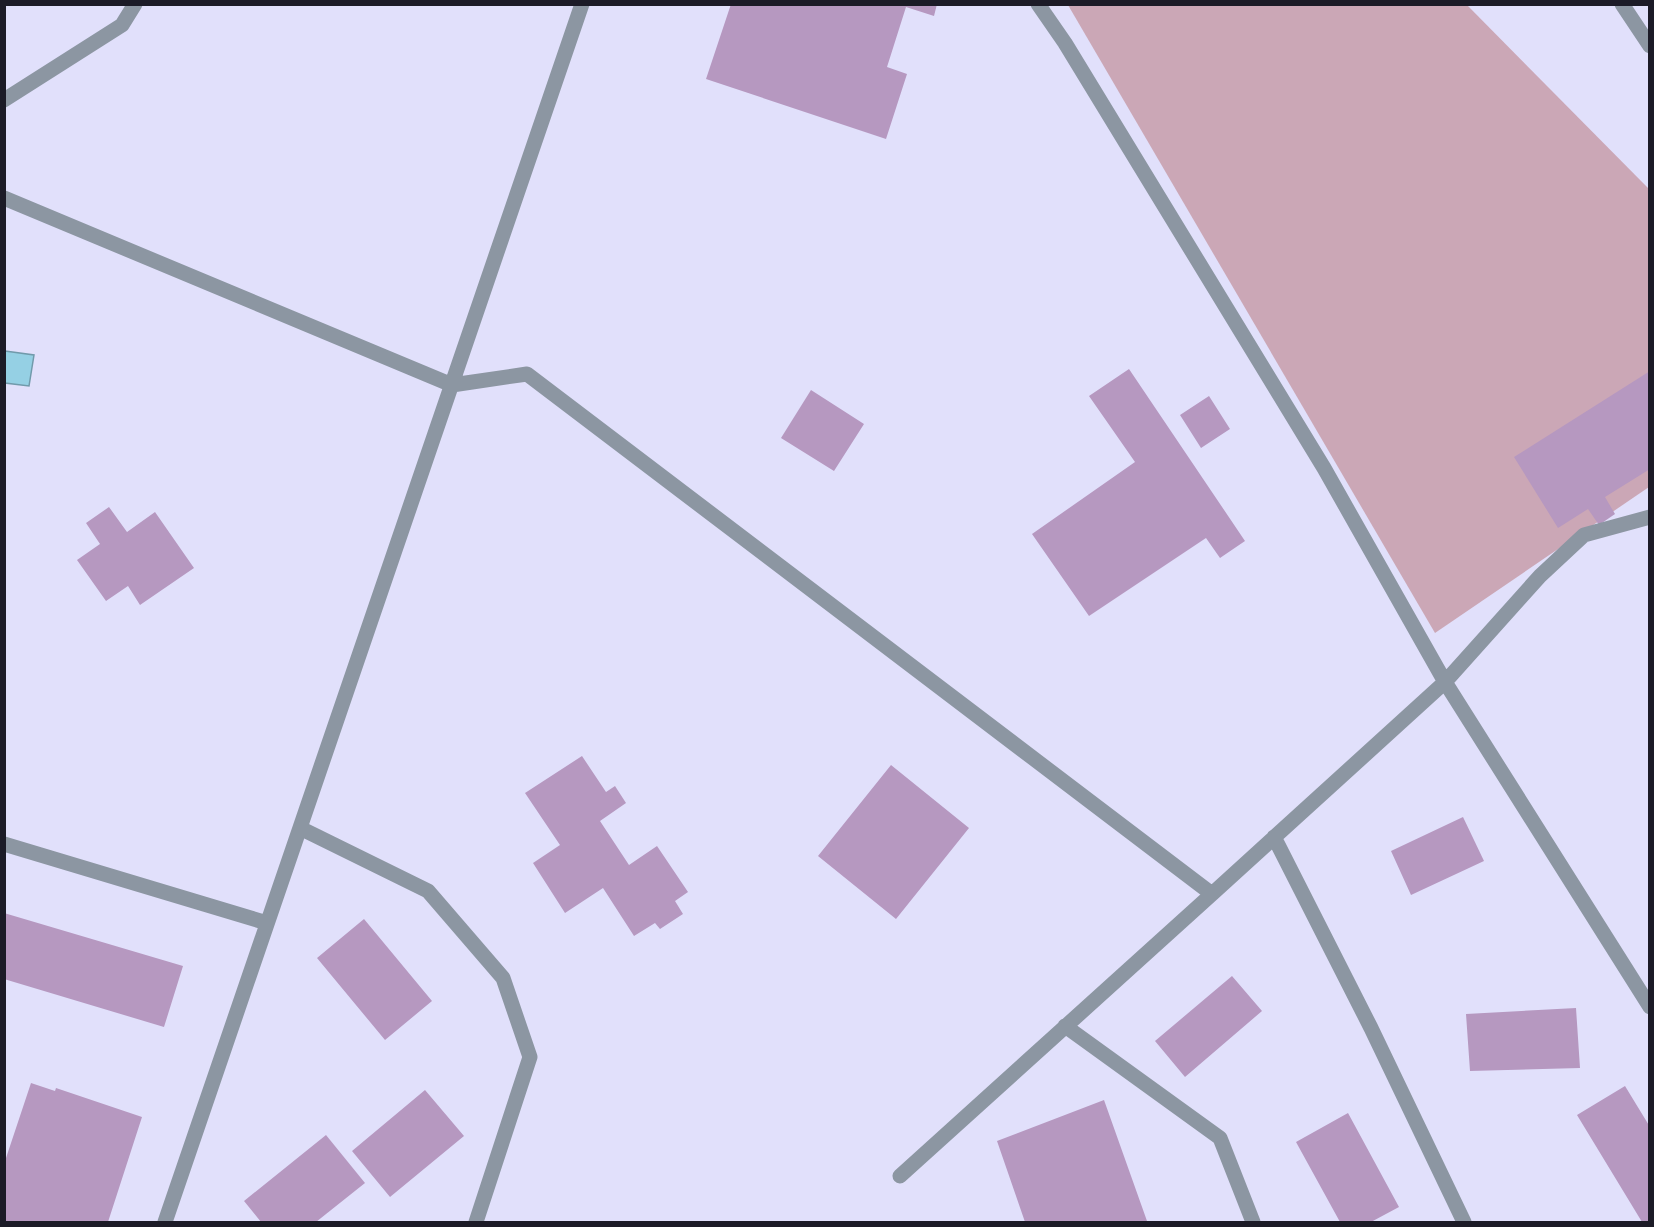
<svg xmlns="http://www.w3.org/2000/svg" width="1654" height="1227" viewBox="0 0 1654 1227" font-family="'Alegreya Sans',sans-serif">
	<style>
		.green { fill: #cba7b6 }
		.water { fill: #95d0e4; stroke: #719aab; stroke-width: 1.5 }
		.building { fill: #b698c0 }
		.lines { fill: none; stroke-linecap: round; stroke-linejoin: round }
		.minor { stroke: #8c96a2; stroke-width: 15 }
	</style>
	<rect width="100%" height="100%" fill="#e1e0fb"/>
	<path class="green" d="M1068,5H1467L1649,189V487L1435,633Z"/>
	<path class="water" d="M5,351L34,355L29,386L5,383Z"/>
	<path class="building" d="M731,4H937L934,16L906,7L887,67L907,74L886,139L706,79Z
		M1129,369L1245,541L1220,558L1206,538L1089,616L1032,534L1135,462L1089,396Z
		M1650,371V469L1605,497L1615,514L1599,525L1588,509L1558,528L1514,457Z
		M811,390L864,424L834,471L781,438Z
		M1209,396L1230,429L1201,448L1180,415Z
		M109,507L127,532L155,512L194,568L140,605L128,586L106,601L77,560L100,544L86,523Z
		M582,756L606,792L615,786L626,803L600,821L629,865L657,846L688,892L675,901L683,914L660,929L655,923L634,936L603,888L565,913L533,863L560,845L525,793Z
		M891,765L969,828L896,919L818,856Z
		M1463,817L1484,861L1411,895L1391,851Z
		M4,913L183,966L164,1027L4,979Z
		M364,919L432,1001L385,1040L317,958Z
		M1232,976L1262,1011L1185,1077L1155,1041Z
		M1576,1008L1580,1068L1470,1071L1466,1014Z
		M31,1083L55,1091L56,1088L142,1117L108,1222H4V1164Z
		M1625,1086L1650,1127L1648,1222H1642L1577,1115Z
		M425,1090L464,1136L390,1197L352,1151Z
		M1104,1100L1147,1221L1025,1222L997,1141Z
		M1348,1113L1399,1207L1371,1222H1340L1296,1142Z
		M326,1135L365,1183L316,1222H261L244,1201Z"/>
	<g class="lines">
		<path class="minor" d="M1038,4L1065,43L1324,468L1445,682L1650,1007
			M1622,4L1650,46
			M4,100L122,25L135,4
			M4,198L452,385L527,374L1212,894L1445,682L1540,576L1584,535L1650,517
			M300,828L428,891L503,978L530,1057L476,1222
			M1274,837L1371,1028L1464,1222
			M4,844L267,923
			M1065,1026L1220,1138L1253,1222
			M900,1176L1212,894
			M165,1222L582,4"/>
	</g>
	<rect width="1654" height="1227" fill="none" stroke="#1c1b27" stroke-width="12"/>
</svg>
